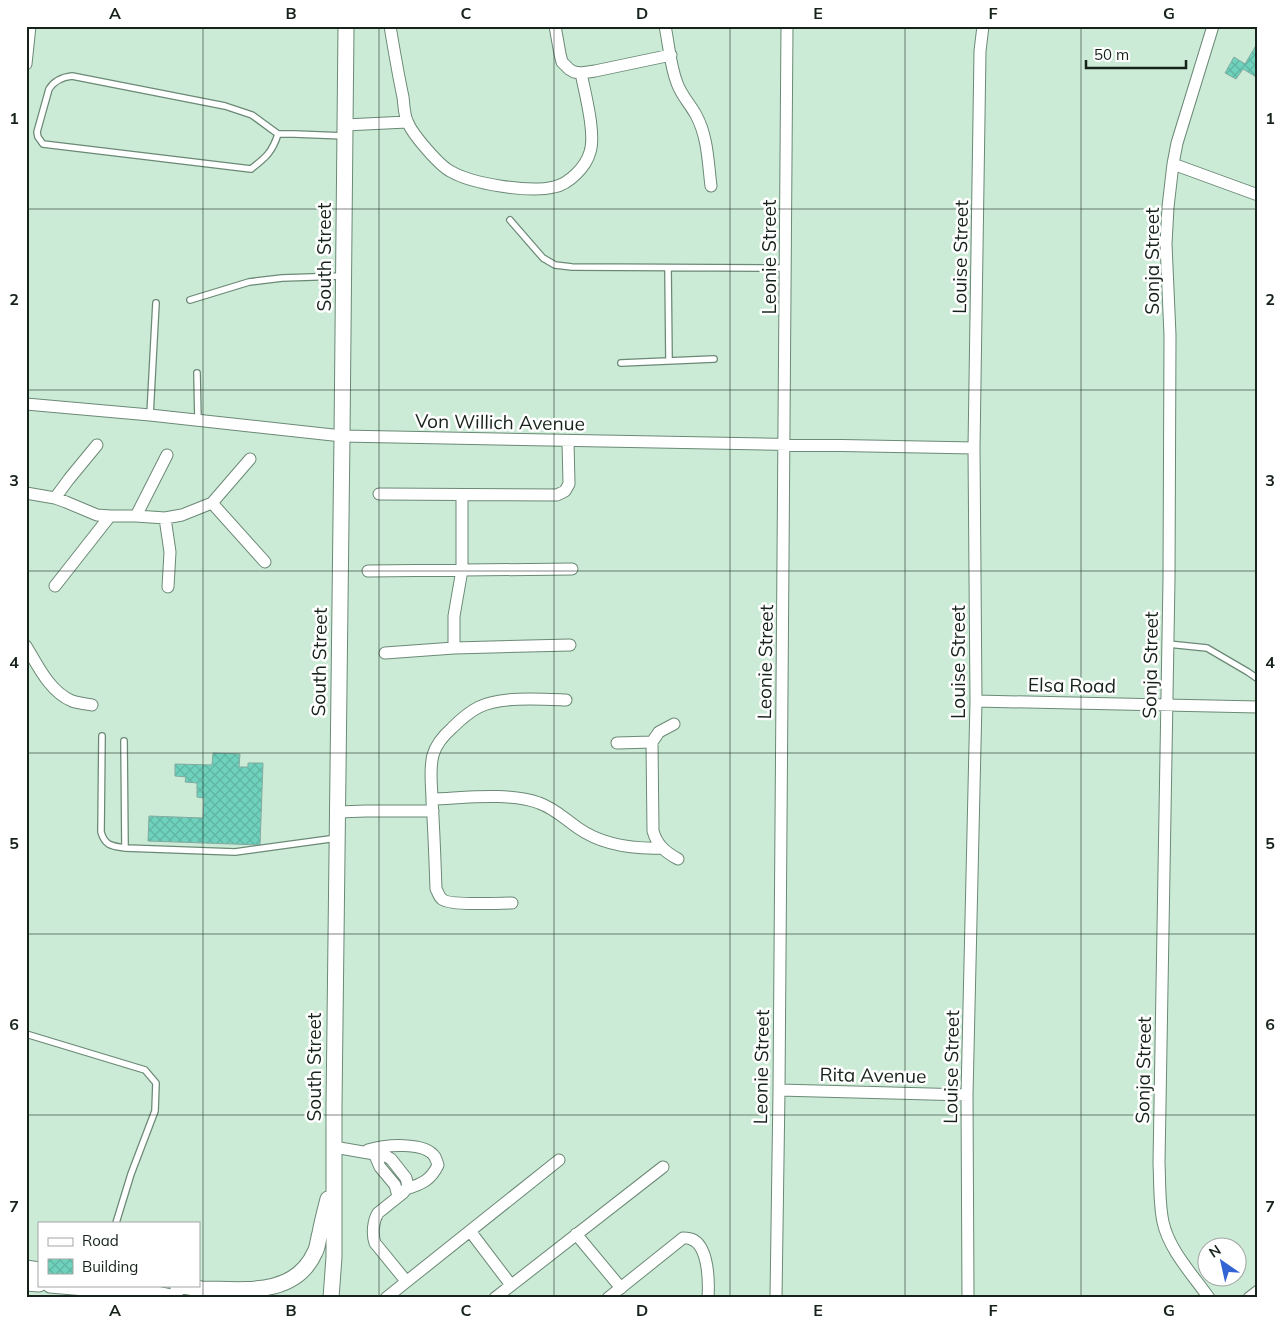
<svg xmlns="http://www.w3.org/2000/svg" width="1284" height="1324" viewBox="0 0 1284 1324" font-family="Mulish,sans-serif">
	<style>
		.building { fill: url(#building-cross-hatch); stroke: #83aaa0 }
		.lines { fill: none; stroke-linecap: round; stroke-linejoin: round }
		.lane-casing { stroke: #6b8976; stroke-width: 8 }
		.street-casing { stroke: #6b8976; stroke-width: 13 }
		.secondary-casing { stroke: #6b8976; stroke-width: 17 }
		.lane { stroke: #fff; stroke-width: 5.5 }
		.street { stroke: #fff; stroke-width: 11 }
		.secondary { stroke: #fff; stroke-width: 15 }
		.grid { fill: none; stroke: #16221a; stroke-width: 1; stroke-opacity: 0.55 }
		.labels { text-anchor: middle; stroke-width: 5; stroke-linejoin: round; paint-order: stroke }
		.street-label { font-size: 19px; fill: #16221a; stroke: #fff }
		.neatline { fill: none; stroke: #16221a; stroke-width: 2 }
		.grid-label { font-size: 16px; text-anchor: middle; font-weight: bold; fill: #16221a }
	</style>
	<defs>
		<pattern id="building-cross-hatch" width="8" height="8" patternUnits="userSpaceOnUse" patternTransform="scale(1.25)"><rect width="8" height="8" fill="#6fd2bd"/><path d="M0 0l8 8M0 8l8-8" fill="none" stroke="#5fb4a2"/></pattern>
	</defs>
	<rect width="100%" height="100%" fill="#cbebd6"/>
	<path class="building" d="M1258,42V78L1243,69L1236,79L1225,73L1234,57L1245,64Z
		M213,753L240,754L239,767H248V763H263L260,845L148,841L149,816L203,818L204,798L197,797V783L185,782L186,777L175,776V764L212,765Z"/>
	<g class="lines">
		<g class="lane-casing">
			<path id="lane" d="M278,134C272,153 265,158 251,169L43,144L38,137L37,132L49,89C54,81 63,77 72,76L225,106L252,115L278,134H294L345,136
				M510,220L543,258L555,265L572,267L786,268
				M668,268L669,361
				M190,300L249,282L282,278L343,276
				M621,363L714,359
				M197,373L198,421
				M150,415L156,303
				M1168,644L1207,648L1248,672L1258,679
				M102,736L101,832C105,846 112,846 125,848L235,852L337,838
				M124,741L125,848
				M26,1034L145,1070L156,1083L155,1111L131,1174L116,1223"/>
		</g>
		<g class="street-casing">
			<path id="street" d="M390,26C394,50 398,74 403,97C404,105 404,116 408,123C413,135 439,165 450,171C472,184 529,193 554,187C569,184 586,167 590,152C596,134 585,93 581,73
				M555,26L560,54L562,62L569,69L574,72L581,73L595,71L671,55
				M665,26C669,45 670,65 677,83C681,95 690,104 696,115C708,137 708,163 711,186
				M26,64L30,26
				M345,125L407,122
				M1173,164L1258,195
				M26,404L150,415L342,436L974,448
				M26,493L55,498L66,502L97,515L110,516H136L165,518L182,515L212,503L265,562
				M379,494L557,495L565,491L569,484L568,441
				M55,498L69,479L97,445
				M212,503L250,459
				M136,516L167,455
				M165,518L170,552L168,587
				M368,571L572,569
				M55,586L110,516
				M26,646C38,666 50,692 72,701C78,703 86,704 92,705
				M454,648V616L462,570V495
				M385,653L454,648L570,645
				M976,701L1258,707
				M674,724L659,732L652,742L653,831C657,845 665,852 678,859
				M617,743L652,742
				M432,799C464,798 509,792 539,803C554,808 565,819 578,828C602,845 633,849 662,848
				M338,812L366,811H433
				M512,903C500,903 449,906 442,899C439,897 438,892 436,889C435,860 434,830 432,801C432,786 429,770 433,755C436,744 443,736 452,728C460,720 469,712 479,707C500,696 543,699 566,700
				M779,1090L967,1095
				M334,1147L386,1156L391,1159L406,1178L408,1186L403,1193L378,1213C373,1221 372,1234 375,1243L406,1281
				M368,1150C384,1145 425,1141 435,1157C435,1157 438,1164 438,1165C431,1180 422,1184 406,1189
				M374,1153L380,1167L395,1185L398,1196
				M470,1231L511,1285
				M576,1234L621,1288
				M386,1298L559,1160
				M495,1298L663,1167
				M608,1298L683,1238C685,1238 690,1238 691,1239C709,1245 709,1283 708,1298
				M776,1298L779,1090L787,26
				M968,1298L967,1095L976,701L974,448L980,51L983,26
				M1209,1298C1193,1275 1169,1250 1163,1222C1159,1203 1160,1183 1159,1163L1169,579L1170,335L1166,244L1168,207L1173,164L1177,143L1213,26
				M1249,1298L1258,1291"/>
		</g>
		<g class="secondary-casing">
			<path id="secondary" d="M26,1268L39,1270
				M26,1283L39,1284
				M50,1285L157,1294L176,1298
				M177,1285L201,1289L211,1292
				M201,1289C241,1289 295,1298 315,1252C318,1247 318,1239 320,1233C322,1222 325,1211 328,1199
				M331,1298L334,1257V1106L342,436L346,26"/>
		</g>
		<use href="#lane" class="lane"/>
		<use href="#street" class="street"/>
		<use href="#secondary" class="secondary"/>
	</g>
	<path class="grid" d="M203,26V1298M379,26V1298M554,26V1298M730,26V1298M905,26V1298M1081,26V1298M26,209H1258M26,390H1258M26,571H1258M26,753H1258M26,934H1258M26,1115H1258"/>
	<g class="labels">
		<g class="street-label">
			<text transform="translate(324 257) rotate(-90)" y="7">South Street</text>
			<text transform="translate(769 257) rotate(-90)" y="7">Leonie Street</text>
			<text transform="translate(960 257) rotate(-89)" y="7">Louise Street</text>
			<text transform="translate(1152 261) rotate(-90)" y="7">Sonja Street</text>
			<text transform="translate(500 422) rotate(1)" y="7">Von Willich Avenue</text>
			<text transform="translate(319 662) rotate(-89)" y="7">South Street</text>
			<text transform="translate(765 662) rotate(-89)" y="7">Leonie Street</text>
			<text transform="translate(958 662) rotate(-90)" y="7">Louise Street</text>
			<text transform="translate(1150 665) rotate(-89)" y="7">Sonja Street</text>
			<text transform="translate(1072 685) rotate(1)" y="7">Elsa Road</text>
			<text transform="translate(314 1067) rotate(-90)" y="7">South Street</text>
			<text transform="translate(761 1067) rotate(-89)" y="7">Leonie Street</text>
			<text transform="translate(951 1067) rotate(-89)" y="7">Louise Street</text>
			<text transform="translate(1143 1070) rotate(-89)" y="7">Sonja Street</text>
			<text transform="translate(873 1075) rotate(1)" y="7">Rita Avenue</text>
		</g>
	</g>
	<rect width="1284" height="1324" fill="none" stroke="#ffffff" stroke-width="55"/>
	<rect x="38" y="1222" width="162" height="65" fill="#ffffff" stroke="#a2a7a3"/>
	<rect x="48" y="1238" width="25" height="8" fill="#ffffff" stroke="#a2a7a3"/>
	<text x="82" y="1246" font-size="15" fill="#16221a">Road</text>
	<rect x="48" y="1259" width="25" height="15" fill="url(#building-cross-hatch)" stroke="#a2a7a3"/>
	<text x="82" y="1272" font-size="15" fill="#16221a">Building</text>
	<g transform="translate(1222 1262) rotate(326)"><circle r="24" fill="#ffffff" stroke="#a2a7a3"/>
	<path d="M0-4L9 19L0 12L-9 19Z" fill="#3264d3"/>
	<text y="-8" font-size="14" font-weight="bold" text-anchor="middle" fill="#16221a">N</text>
	</g>
	<path d="M1086 60v8h100v-8" fill="none" stroke="#16221a" stroke-width="2.5"/>
	<text x="1094" y="60" font-size="15" fill="#16221a" stroke="#ffffff" stroke-width="4" paint-order="stroke">50 m</text>
	<rect x="28" y="28" width="1228" height="1268" class="neatline"/>
	<g class="grid-label">
		<text x="115" y="19">A</text>
		<text x="291" y="19">B</text>
		<text x="466" y="19">C</text>
		<text x="642" y="19">D</text>
		<text x="818" y="19">E</text>
		<text x="993" y="19">F</text>
		<text x="1169" y="19">G</text>
		<text x="14" y="124">1</text>
		<text x="1270" y="124">1</text>
		<text x="14" y="305">2</text>
		<text x="1270" y="305">2</text>
		<text x="14" y="486">3</text>
		<text x="1270" y="486">3</text>
		<text x="14" y="668">4</text>
		<text x="1270" y="668">4</text>
		<text x="14" y="849">5</text>
		<text x="1270" y="849">5</text>
		<text x="14" y="1030">6</text>
		<text x="1270" y="1030">6</text>
		<text x="14" y="1212">7</text>
		<text x="1270" y="1212">7</text>
		<text x="115" y="1316">A</text>
		<text x="291" y="1316">B</text>
		<text x="466" y="1316">C</text>
		<text x="642" y="1316">D</text>
		<text x="818" y="1316">E</text>
		<text x="993" y="1316">F</text>
		<text x="1169" y="1316">G</text>
	</g>
</svg>
